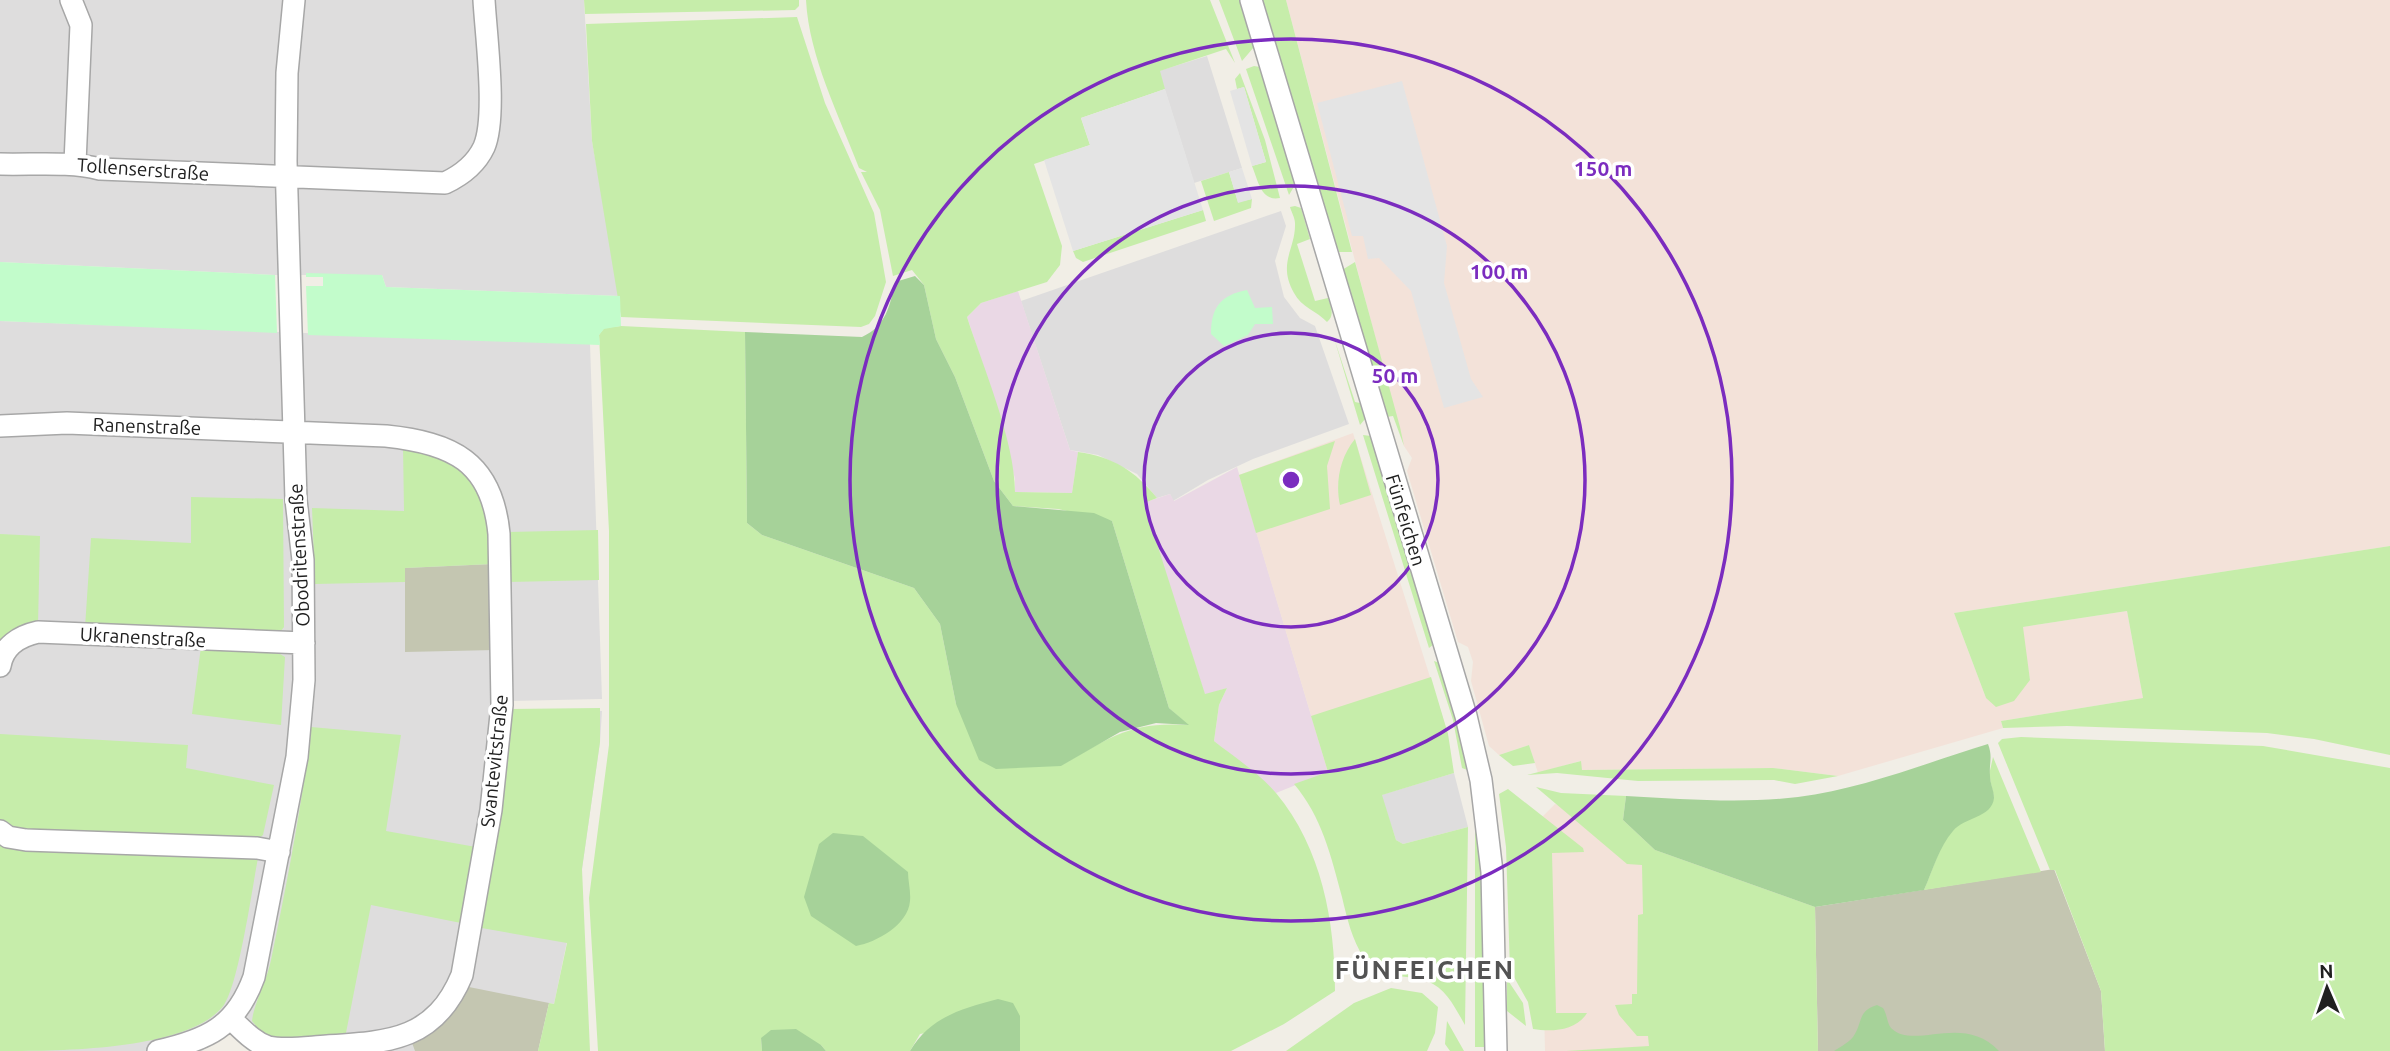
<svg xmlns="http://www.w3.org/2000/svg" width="2390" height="1051" viewBox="0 0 2390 1051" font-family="Ubuntu,sans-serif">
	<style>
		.residential { fill: #dedddd }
		.industrial { fill: #ead8e5 }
		.military { fill: #f3e2d9 }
		.construction { fill: #c4c6b1 }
		.grass { fill: #c6edaa }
		.forest { fill: #a6d299 }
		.park { fill: #c2fccb }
		.parking { fill: #e4e4e4 }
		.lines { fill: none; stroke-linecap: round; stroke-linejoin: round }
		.minor-casing { stroke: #a7a7a7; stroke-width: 24 }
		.minor { stroke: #fff; stroke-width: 21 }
		.ring { fill: none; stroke: #7b2cbf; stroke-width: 3.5 }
		.labels { text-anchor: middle; stroke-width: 7; stroke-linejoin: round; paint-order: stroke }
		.street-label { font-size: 19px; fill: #202020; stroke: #fff }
		.district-label { font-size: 26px; font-weight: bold; letter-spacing: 2px; fill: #535353; stroke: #fff }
		.centre { fill: #7b2cbf; stroke: #fff; stroke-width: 3.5 }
		.ring-label { font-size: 21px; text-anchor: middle; font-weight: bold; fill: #7b2cbf; stroke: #fff; stroke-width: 7; stroke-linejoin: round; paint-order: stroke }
	</style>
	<rect width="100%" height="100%" fill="#f1eee6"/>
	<path class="residential" d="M0,0H584L592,141L620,296L386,287L382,275H275L0,262Z
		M1207,56L1242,168L1194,183L1159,71Z
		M1281,211L1286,226L1275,261L1284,297L1300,318L1315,326L1349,424L1253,459L1208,480L1173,501L1170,494L1157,498L1137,474L1098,455L1070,450L1021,301Z
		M0,321L590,344L602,699L509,701V709L602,711L600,742L582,869L554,1004L549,1003L538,1051H256L230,1030L202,1051H0Z
		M1454,773L1468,827L1403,844L1396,840L1381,795Z"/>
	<path class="industrial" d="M1018,291L1070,450L1078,452L1072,493L1015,492V479L998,410L967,317L981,303Z
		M1237,467L1328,772L1276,793L1214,741L1219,705L1227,688L1205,695L1143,503L1170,494L1174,501Z"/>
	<path class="military" d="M1286,0H2390V546L1954,613L1986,698L2030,680L2022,627L2127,611L2143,698L2001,721L2003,728L1838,776L1773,768L1581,770L1580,761L1538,773L1529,745L1499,755L1489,746L1471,681L1473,662L1468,647L1458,642L1407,471L1412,458L1404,446Z
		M1353,433L1448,734L1328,772L1239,475Z
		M1555,804L1623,820L1655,850L1815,907L1818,1051H1545L1540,819Z"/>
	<path class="construction" d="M493,564L495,650L405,652V568Z
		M2054,869L2101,991L2105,1051H1818L1815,907Z
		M464,986L549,1003L538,1051H415L411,1040Z"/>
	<path class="grass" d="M584,0H799V6L795,10L585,14Z
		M806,0H1210L1235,63L1226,49L1160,71L1165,89L1081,118L1090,145L1034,164L1062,246L1060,265L1047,282L981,303L967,317C983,367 1015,441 1015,492L1072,493L1078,452C1114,457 1135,471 1157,498L1144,503L1205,694L1227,688L1219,705L1214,741C1234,757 1259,773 1276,793C1322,848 1335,922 1335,991L1284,1024L1231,1051H1020V1016L920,1034L910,1051H826L821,1045L761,1038L762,1051H598L589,898L609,745V531L599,335L604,328L621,326L745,332L747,523L762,535L914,588L940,624L956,704L1060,766C1109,738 1130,721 1188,725L1169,708L1112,521L1058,509L1013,506L994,481L955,377L936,339L924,285L912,270L893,276L880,210L861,172H867L859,168C839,115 809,57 806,0Z
		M1219,0H1240L1254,47L1242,61Z
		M1261,0H1286L1352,252H1339L1338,248L1333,247Z
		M797,17L825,103L874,213L886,282L875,316L869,324L861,327L621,317L592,141L586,24Z
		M1254,66L1260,67L1295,185L1289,195L1246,69Z
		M1240,73L1265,140L1280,198C1261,202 1258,180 1252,166L1266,162L1244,87L1237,89L1235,79Z
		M1229,172L1238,202L1252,199L1251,208L1214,221L1201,181Z
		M1295,206L1301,208L1310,239L1297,244L1315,301L1328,298C1331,306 1335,316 1327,322C1317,311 1301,307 1294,293C1277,263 1296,249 1295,223C1295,218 1291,211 1290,207Z
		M1203,210L1206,221L1083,262L1076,258L1073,251Z
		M1355,262L1400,427L1404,446L1393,416L1386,417L1342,270Z
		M1334,338L1355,402L1360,403L1365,419L1360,425Z
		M1363,435L1371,436L1434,644L1429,648Z
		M1355,439L1371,495L1340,505C1335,483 1340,457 1355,439Z
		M1335,441L1327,466L1330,509L1256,533L1239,475Z
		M403,446L448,457L482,490L493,564L405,568V582L315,584L312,508L404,511Z
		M191,497L283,499L284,627L278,635L85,627L91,538L191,543Z
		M598,530L599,580L509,582L507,532Z
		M0,534L40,536L38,625L0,647Z
		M2390,546V755L2314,739L2267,733L2067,726L2003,728L2001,721L2143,698L2127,611L2023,627L2030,680L2014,701L1996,707L1986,698L1954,613Z
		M201,647L275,651L285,657L281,725L192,714Z
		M1434,661L1440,663L1470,771L1462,768L1453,720Z
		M1431,677L1448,734L1454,773L1382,795L1396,840L1403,844L1468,827L1465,1025C1455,1008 1447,989 1427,981C1400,971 1385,986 1364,958C1352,940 1347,918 1342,897C1331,856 1322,817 1294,784L1328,772L1311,716Z
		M600,708V742L582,869L590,1051H538L549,1003L554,1004L567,943L476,927L509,709Z
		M311,727L401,735L386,831L476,847L461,923L371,905L345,1038L267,1039L252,1021C254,1003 267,980 271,960C287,883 302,806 311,727Z
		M0,734L188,745L186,768L274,785L263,835L255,841L10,829L0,822Z
		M2021,737L2263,746L2390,768V1051H2105L2101,991L2055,870H2050L1998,743L2002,739Z
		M1529,745L1535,763L1513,766L1499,755Z
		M1993,757L2041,872L1924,890C1933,870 1940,841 1957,826C1975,811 1978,823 1994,797L1989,775Z
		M1581,761L1582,770L1773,768L1838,776L1795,784L1774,780L1638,781L1557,773L1527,775Z
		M1536,787L1561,793L1626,796L1623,820L1655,850L1815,907L1818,1051H1566L1649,1046L1648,1036H1637L1619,1015L1615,1005L1632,1004V994H1637L1638,915L1643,914L1642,865L1627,864Z
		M1508,789L1583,848L1584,852L1552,853L1556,1013H1587C1576,1031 1552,1032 1533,1029L1528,1002L1510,970L1506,847L1499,794Z
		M1475,828L1483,871L1489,1042L1484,1047H1475Z
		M0,839L258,858C252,889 239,983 224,1005C190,1051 57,1051 0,1051Z
		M1507,979L1523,1003L1526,1026L1507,1011Z
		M1391,988L1422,993L1438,1007L1435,1033L1427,1051H1286L1354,1003Z
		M1447,1021L1464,1051H1450L1445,1044Z"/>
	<path class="forest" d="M915,276L924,285L936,339L955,377L994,481L1013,506L1094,513L1112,521L1169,708L1189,725L1156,723L1120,732L1061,766L996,769L979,760L956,704L940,624L914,588L762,535L747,523L745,332L862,337C886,326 890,306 895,282Z
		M1988,744C1993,757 1989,763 1990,776C1990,783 1994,791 1994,798C1992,818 1964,817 1953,831C1939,847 1933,870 1924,890L1815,907L1655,850L1623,820L1626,796C1682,799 1742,804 1798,797C1862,789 1926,763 1988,744Z
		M833,833L863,836L908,872C908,881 911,892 910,901C908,925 877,942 856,946L811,916L804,897L819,844Z
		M998,999L1013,1003L1020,1016V1051H910C930,1017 961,1009 998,999Z
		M1877,1005L1883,1008C1887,1014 1887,1023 1891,1028C1914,1051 1963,1012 1999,1051H1834C1840,1047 1848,1043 1853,1037C1863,1023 1857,1011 1877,1005Z
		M796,1029L821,1045L826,1051H762L761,1038L771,1030Z"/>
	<path class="park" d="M0,262L275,275L277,333L0,321Z
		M306,273L382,275L386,287L620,296L621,326L604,329L599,335L600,345L308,335L306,286H323V277H306Z
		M1247,290L1255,308L1272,307L1273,324H1255L1248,335L1224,346L1211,334C1211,307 1221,295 1247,290Z"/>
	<path class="parking" d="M1402,81L1447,246L1444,283L1471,379L1483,397L1444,408L1411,291L1379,258L1368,259L1363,236H1352L1317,103Z
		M1244,87L1266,162L1252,166L1230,91Z
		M1165,89L1203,210L1073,251L1044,160L1090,145L1081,118Z
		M1242,168L1252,199L1238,203L1229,172Z"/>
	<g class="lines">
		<g class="minor-casing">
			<path id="minor" d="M71,0L81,25L75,163
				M1251,0L1466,716L1481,780L1492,872L1496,1051
				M0,164C34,165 68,161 100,169L445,183C462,175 476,164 484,147C497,117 486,36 484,0
				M0,426L67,423L386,436C452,443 492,461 499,534L502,705L491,810L462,975C435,1040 390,1042 327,1046C309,1047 286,1051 268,1047C253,1042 242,1029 230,1018
				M0,666C3,646 20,636 38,632L304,643
				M0,831L8,837L26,840L257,848L279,852
				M158,1051C207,1040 236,1027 254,977L297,757L304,680L303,560L296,500L286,161L287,73L294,0"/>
		</g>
		<use href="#minor" class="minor"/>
	</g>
	<g class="ring">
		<circle cx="1291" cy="480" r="147"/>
		<circle cx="1291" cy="480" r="294"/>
		<circle cx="1291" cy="480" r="441"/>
	</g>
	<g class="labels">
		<g class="street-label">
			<text transform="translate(143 169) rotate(4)" y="7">Tollenserstraße</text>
			<text transform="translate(147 426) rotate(2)" y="7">Ranenstraße</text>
			<text transform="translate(1406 520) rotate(73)" y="7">Fünfeichen</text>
			<text transform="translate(299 555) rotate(-93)" y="7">Obodritenstraße</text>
			<text transform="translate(143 637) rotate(3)" y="7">Ukranenstraße</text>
			<text transform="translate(494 761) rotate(-84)" y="7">Svantevitstraße</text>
		</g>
		<g class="district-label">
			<text x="1425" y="979">FÜNFEICHEN</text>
		</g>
	</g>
	<circle cx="1291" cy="480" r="10" class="centre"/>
	<g class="ring-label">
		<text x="1603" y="176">150 m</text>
		<text x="1499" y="279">100 m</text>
		<text x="1395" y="383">50 m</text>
	</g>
	<g transform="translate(2327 988) rotate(358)" stroke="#ffffff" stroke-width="5" paint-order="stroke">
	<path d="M0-5L12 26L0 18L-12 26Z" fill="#202020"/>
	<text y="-10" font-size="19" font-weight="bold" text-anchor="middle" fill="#202020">N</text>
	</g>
</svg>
